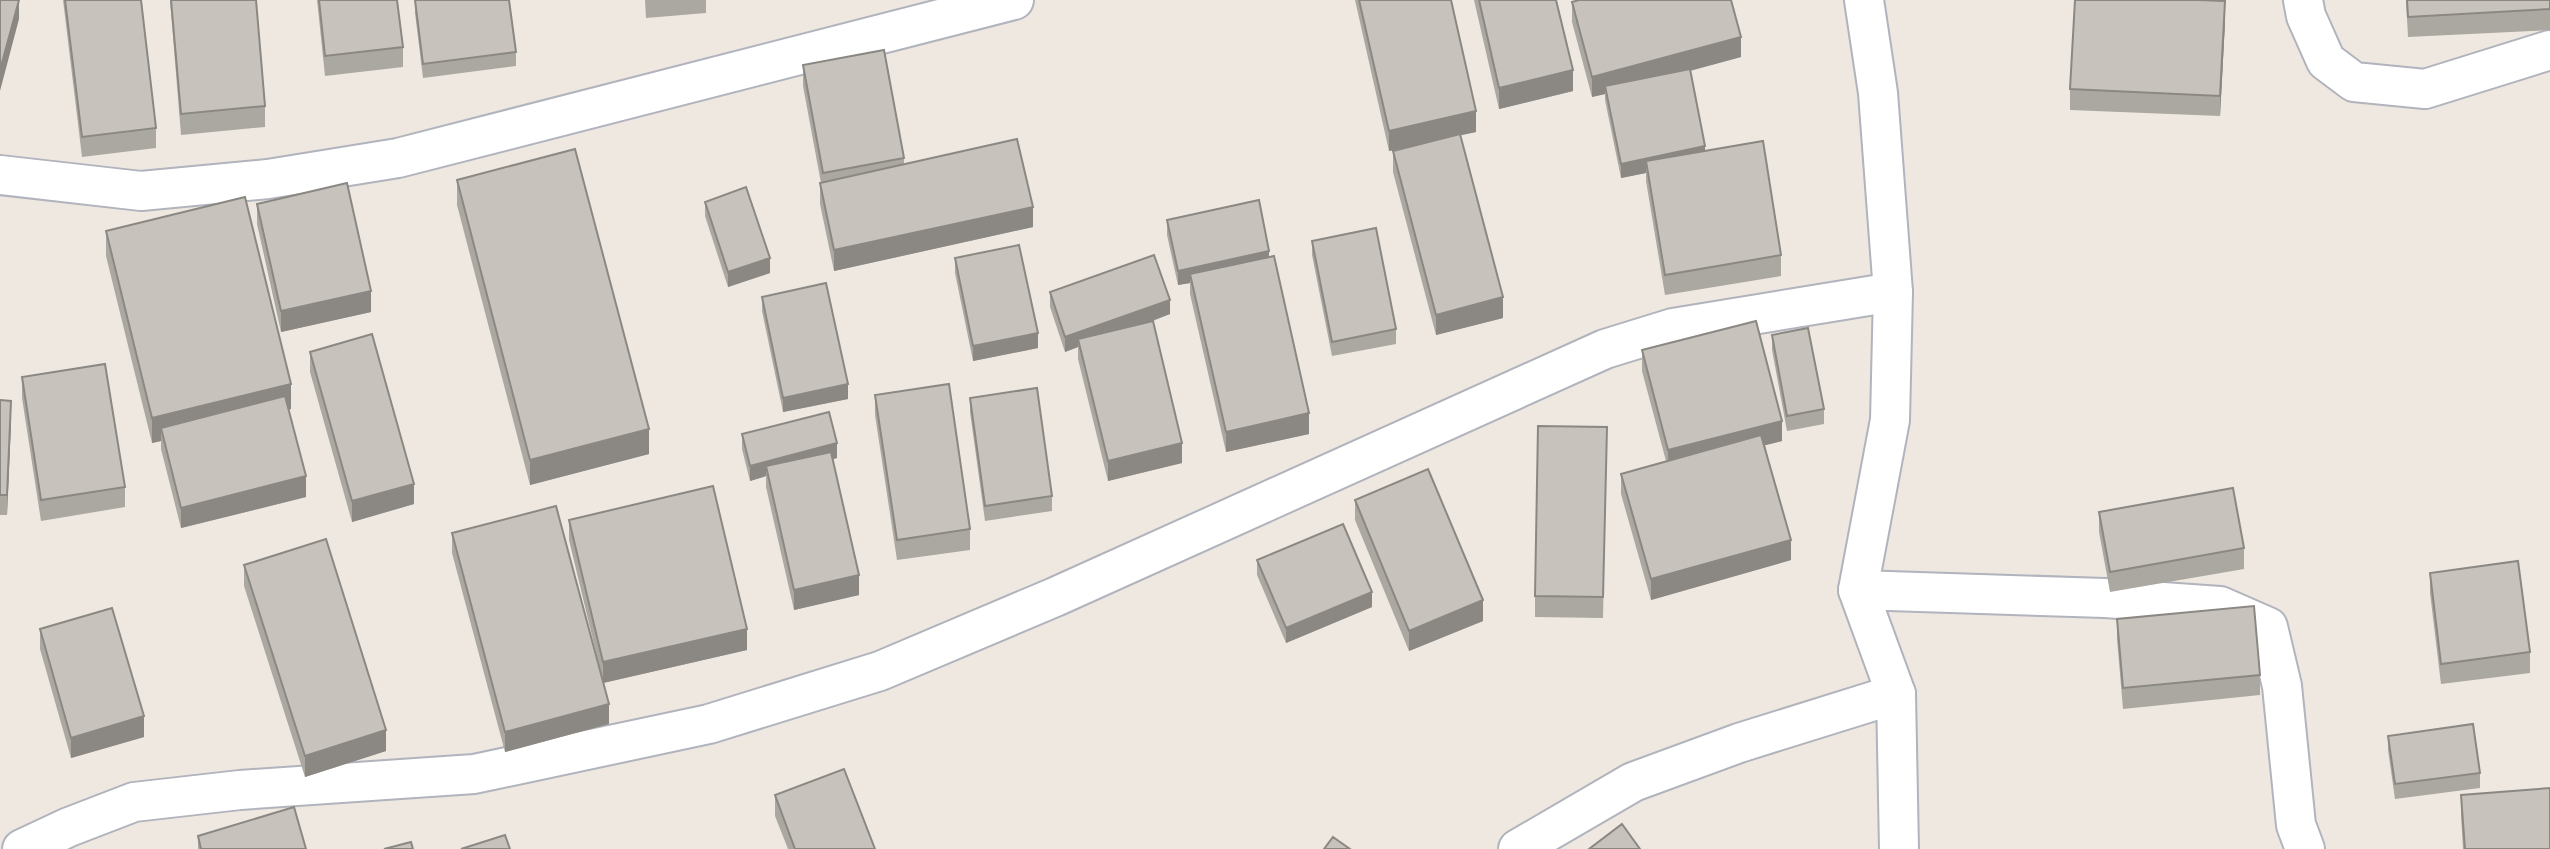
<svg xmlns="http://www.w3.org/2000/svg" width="2550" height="849" viewBox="0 0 2550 849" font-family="Roboto,sans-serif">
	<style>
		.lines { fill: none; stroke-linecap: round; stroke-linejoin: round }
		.street-casing { stroke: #b1b3bd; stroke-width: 42 }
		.secondary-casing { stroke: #b1b3bd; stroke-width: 42 }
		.street { stroke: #fff; stroke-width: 38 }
		.secondary { stroke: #fff; stroke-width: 38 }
		.wall { fill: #aba8a2 }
		.shaded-wall { fill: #8b8884 }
		.building { fill: #c7c3bc; stroke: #8b8884; stroke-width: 2 }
	</style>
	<rect width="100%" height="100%" fill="#eee8e1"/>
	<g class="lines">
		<g class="street-casing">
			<path id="street" d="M2303,0L2306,16L2326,61L2354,82L2425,89L2550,50
				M0,175L141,191L268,179L398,158L1014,0
				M1858,590L2105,598L2220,606L2268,627L2282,686L2296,825L2305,849
				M22,849L69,827L134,802L240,790L474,774L709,724L880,671L1055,597L1605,349L1673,328L1893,292
				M1518,849L1633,782L1739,743L1896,694"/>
		</g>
		<g class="secondary-casing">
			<path id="secondary" d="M1864,0L1878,93L1893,292L1890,420L1858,590L1896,694L1899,849"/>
		</g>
		<use href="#street" class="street"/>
		<use href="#secondary" class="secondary"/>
	</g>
	<path class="wall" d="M63,0H141L156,128V148L82,157Z
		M170,0H256L265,106V127L181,135Z
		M317,0H397L403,47V67L325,76Z
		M415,0L516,52V66L423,78L415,13Z
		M645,0H706V13L646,18Z
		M1355,0H1451L1476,132L1460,135L1503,318L1436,335L1393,172V151L1422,144L1389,151Z
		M1474,0H1556L1573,91L1499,109Z
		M2406,0H2550V30L2408,37Z
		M1572,2L1741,57L1690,71L1705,151L1781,255V276L1665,295L1646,181V173L1621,178L1605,100V94L1592,97L1572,22Z
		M2225,22L2220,116L2070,110V89Z
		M803,65L904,158V164L1033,227L834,271L820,204V183H821L803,86Z
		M457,180L649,454L530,485L457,205Z
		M705,202L770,273L728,287L705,216Z
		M257,204L371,312L281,332L257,224Z
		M1167,220L1269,257L1309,434L1226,452L1190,294V283L1178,285L1167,235Z
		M106,231L291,409L289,410L306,497L181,528L161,449V441L152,443L106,256Z
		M1312,241L1396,329V344L1332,356L1312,255Z
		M955,258L1038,348L973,361L955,273Z
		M1050,292L1170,314L1153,321L1182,463L1108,481L1078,359V347L1065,352L1050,307Z
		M762,297L848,399L783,412L762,311Z
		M1772,335L1824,409V424L1787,431L1772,350Z
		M1642,350L1782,441L1765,445L1791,560L1651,600L1621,494V474L1666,461L1642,371Z
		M310,352L414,504L352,522L310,372Z
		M22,377L125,487V507L41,521L22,398Z
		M875,395L970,529V550L897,560L875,415Z
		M970,398L1052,496V511L985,521L970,412Z
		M0,400L11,421L7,515H0Z
		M1607,427L1603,618L1535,617V596Z
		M742,434L837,458L833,459L859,595L794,610L766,487V476L750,481L742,449Z
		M1355,500L1483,621L1409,651L1355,520Z
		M2099,512L2244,548V569L2110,592L2099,532Z
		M569,520L747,650L603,683L609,724L505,752L452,553V533L599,665L569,540Z
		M1257,560L1372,607L1286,643L1257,575Z
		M244,565L386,751L305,777L244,586Z
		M2430,573L2530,652V673L2441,684L2430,593Z
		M2117,619L2260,675V695L2123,709L2117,639Z
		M40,629L144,737L71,758L40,649Z
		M2388,736L2480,773V788L2395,799L2388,750Z
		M775,795L875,849H788L775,816Z
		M2461,795L2550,849H2463L2461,815Z
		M198,836L306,849H198Z"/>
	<path class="shaded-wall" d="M19,0V19L0,91V70Z
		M2225,1V22L2220,116V96Z
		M1741,37V57L1607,93L1605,86V94L1592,97V77Z
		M1573,70V91L1499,109V88Z
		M1476,111V132L1389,151V131Z
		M1705,146V161H1646V173L1621,178V164Z
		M1033,207V227L834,271V250Z
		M1269,251V265L1190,274V283L1178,285V271Z
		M770,258V273L728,287V272Z
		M371,291V312L281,332V311Z
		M1503,297V318L1436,335V315Z
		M1170,300V314L1080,347L1078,339V347L1065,352V337Z
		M1038,333V348L973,361V346Z
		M291,384V409L164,440L161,428V441L152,443V418Z
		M848,384V399L783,412V398Z
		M11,401V421L7,515V495Z
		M1309,413V434L1226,452V432Z
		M1782,421V441L1668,470V450Z
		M649,429V454L530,485V460Z
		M837,443V458L768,476L766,466V476L750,481V466Z
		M1182,443V463L1108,481V461Z
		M306,476V497L181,528V508Z
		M414,484V504L352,522V501Z
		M1791,540V560L1651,600V579Z
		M859,575V595L794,610V590Z
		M1372,592V607L1286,643V628Z
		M1483,600V621L1409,651V631Z
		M747,629V650L603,683V662Z
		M609,704V724L505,752V732Z
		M144,716V737L71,758V738Z
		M386,730V751L305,777V756Z"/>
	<path class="building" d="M0,0H19L0,70Z
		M65,0H141L156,128L82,137Z
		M171,0H256L265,106L181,114Z
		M319,0H397L403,47L325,56Z
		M415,0H509L516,52L423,64Z
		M1359,0H1451L1476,111L1389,131Z
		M1479,0H1556L1573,70L1499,88Z
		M1579,0H1731L1741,37L1592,77L1572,2Z
		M2075,0H2198L2225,1L2220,96L2070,89Z
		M2407,0H2550V9L2408,17Z
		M884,50L904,158L823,173L803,65Z
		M1690,69L1705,146L1621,164L1605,86Z
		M1460,134L1503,297L1436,315L1393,151Z
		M1017,139L1033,207L834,250L820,183Z
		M1763,141L1781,255L1665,275L1646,161Z
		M575,149L649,429L530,460L457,180Z
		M347,183L371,291L281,311L257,204Z
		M746,187L770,258L728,272L705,202Z
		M245,197L291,384L152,418L106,231Z
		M1259,200L1269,251L1178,271L1167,220Z
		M1376,228L1396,329L1332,342L1312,241Z
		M1019,245L1038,333L973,346L955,258Z
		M1154,255L1170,300L1065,337L1050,292Z
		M1274,256L1309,413L1226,432L1190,274Z
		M826,283L848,384L783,398L762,297Z
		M1153,321L1182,443L1108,461L1078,339Z
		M1756,321L1782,421L1668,450L1642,350Z
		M1808,328L1824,409L1787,416L1772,335Z
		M372,334L414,484L352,501L310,352Z
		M105,364L125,487L41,500L22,377Z
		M949,384L970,529L897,540L875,395Z
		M1037,388L1052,496L985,506L970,398Z
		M285,396L306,476L181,508L161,428Z
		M0,400L11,401L7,495H0Z
		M829,412L837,443L750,466L742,434Z
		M1538,426L1607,427L1603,597L1535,596Z
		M1761,435L1791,540L1651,579L1621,474Z
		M831,452L859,575L794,590L766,466Z
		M1428,469L1483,600L1409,631L1355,500Z
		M713,486L747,629L603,662L569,520Z
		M2233,488L2244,548L2110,572L2099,512Z
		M556,506L609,704L505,732L452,533Z
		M1343,524L1372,592L1286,628L1257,560Z
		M326,539L386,730L305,756L244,565Z
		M2518,561L2530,652L2441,664L2430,573Z
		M2254,606L2260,675L2123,688L2117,619Z
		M112,608L144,716L71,738L40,629Z
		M2473,724L2480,773L2395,784L2388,736Z
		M844,769L875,849H795L775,795Z
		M2550,788V849H2465L2461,795Z
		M294,807L306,849H201L198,836Z
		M1622,824L1640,849H1589Z
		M505,835L510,849H461Z
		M1333,837L1350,849H1324Z
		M411,842L413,849H384Z"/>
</svg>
